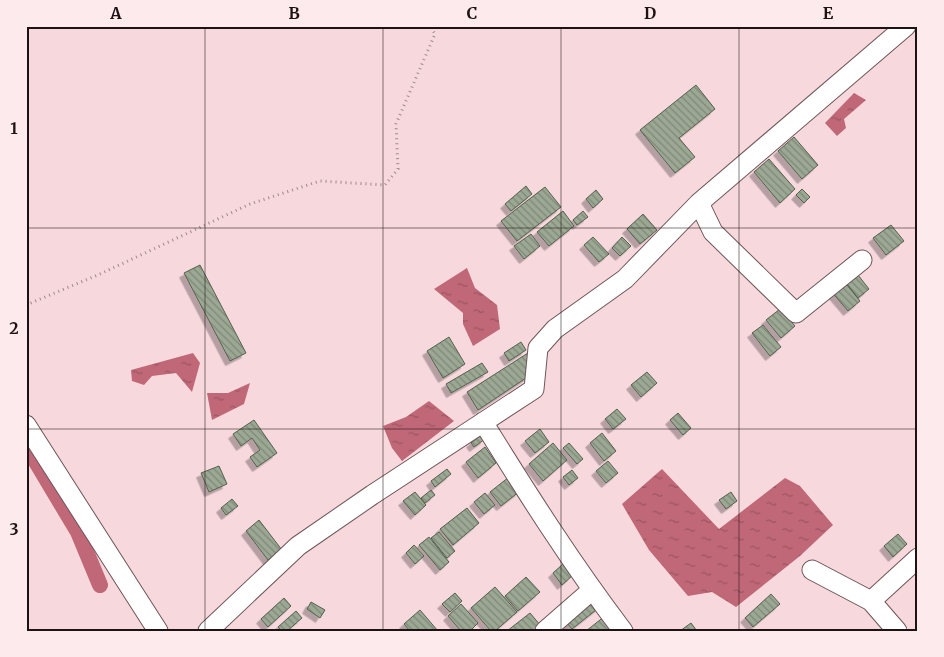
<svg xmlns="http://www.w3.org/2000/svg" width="944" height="657" viewBox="0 0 944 657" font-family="Merriweather,serif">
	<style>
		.water { fill: url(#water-ripples) }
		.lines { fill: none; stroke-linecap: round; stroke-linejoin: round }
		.canal { stroke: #c06878; stroke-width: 16 }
		.building { fill: url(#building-back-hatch); stroke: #54604d; filter: url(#shadow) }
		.minor-casing { stroke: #6e5559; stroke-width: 21 }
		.path { stroke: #9f898c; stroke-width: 3; stroke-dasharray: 1 4; stroke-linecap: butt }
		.minor { stroke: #fff; stroke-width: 19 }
		.grid { fill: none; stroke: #1d1314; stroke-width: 1; stroke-opacity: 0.55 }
		.neatline { fill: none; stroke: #1d1314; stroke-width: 2 }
		.grid-label { font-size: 16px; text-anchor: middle; font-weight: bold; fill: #1d1314 }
	</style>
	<defs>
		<pattern id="water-ripples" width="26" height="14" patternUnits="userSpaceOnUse" patternTransform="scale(1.25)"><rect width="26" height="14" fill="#c06878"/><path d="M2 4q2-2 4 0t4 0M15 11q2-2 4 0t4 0" fill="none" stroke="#9b5461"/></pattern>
		<pattern id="building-back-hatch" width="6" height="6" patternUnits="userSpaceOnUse" patternTransform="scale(1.25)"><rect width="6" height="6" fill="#9ba893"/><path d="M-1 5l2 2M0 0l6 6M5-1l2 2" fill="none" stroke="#7e8877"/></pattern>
		<filter id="shadow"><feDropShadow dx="-4.5" dy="4.5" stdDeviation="0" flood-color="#0004"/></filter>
	</defs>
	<rect width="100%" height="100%" fill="#f7d9dd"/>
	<path class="water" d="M854,93L866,100L844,119L846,128L837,136L825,123Z
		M467,268L475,288L497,305L500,329L473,346L463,324V313L434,289Z
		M193,353L200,363L192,392L176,373L152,376L144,385L132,381L131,370Z
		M250,383L244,404L212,420L207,393H228Z
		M429,401L454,421L402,461L392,448L383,426L406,417Z
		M662,469L719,529L785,478L800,486L833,525L800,556L736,607L712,592L688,596L649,550L622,504Z"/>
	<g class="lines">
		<path class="canal" d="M26,445L78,532L100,585"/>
	</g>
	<path class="building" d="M696,85L715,109L679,138L695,157L675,173L640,130Z
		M794,137L818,165L802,179L778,151Z
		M769,159L795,189L780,203L754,172Z
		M526,186L532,194L511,211L505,204Z
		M545,187L561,207L517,241L501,221Z
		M802,189L810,197L804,203L796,195Z
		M596,190L603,199L593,208L586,199Z
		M563,211L574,226L549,246L537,232Z
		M583,211L588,217L577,225L573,220Z
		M643,214L657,230L640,244L627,229Z
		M891,225L904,241L886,255L873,238Z
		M531,234L540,246L524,259L514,246Z
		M593,237L609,254L599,262L584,245Z
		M622,237L631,246L620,256L612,248Z
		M200,265L246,353L230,361L184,273Z
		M858,275L869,289L858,298L847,284Z
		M843,280L860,301L848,311L830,290Z
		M780,309L795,326L781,338L766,320Z
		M763,325L781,347L770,356L752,333Z
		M449,337L465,364L443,378L427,351Z
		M521,342L526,350L509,361L504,353Z
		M528,353L529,376L478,410L467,392Z
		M482,363L488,372L451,393L446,384Z
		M647,372L657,383L641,397L631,385Z
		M617,409L626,419L613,429L605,419Z
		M678,413L691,428L683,435L670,420Z
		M254,420L277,453L257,467L250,457L260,450L252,438L241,446L233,434Z
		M540,429L549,442L535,453L525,441Z
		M602,433L616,451L604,461L590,443Z
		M482,434L485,439L474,447L471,443Z
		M553,443L567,460L543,481L529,464Z
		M569,443L583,459L577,464L563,448Z
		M485,447L496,463L478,478L466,462Z
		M608,461L618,473L606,483L596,471Z
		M219,466L227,484L209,492L201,473Z
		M447,469L451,474L435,487L431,481Z
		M572,470L578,478L569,485L563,477Z
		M509,477L520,491L501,506L490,492Z
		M431,490L435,495L425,503L421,498Z
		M415,492L426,505L415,515L403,501Z
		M731,492L737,501L726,509L719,500Z
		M485,493L495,505L484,514L474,502Z
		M232,499L238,506L226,515L221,508Z
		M467,508L479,523L453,545L440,529Z
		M259,520L282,550L268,560L246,531Z
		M439,532L455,551L447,558L431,538Z
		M898,534L907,544L893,557L884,546Z
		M429,537L449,562L440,570L419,545Z
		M414,545L424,556L415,564L406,553Z
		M563,564L572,576L562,585L553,573Z
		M526,577L540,592L518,611L505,596Z
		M495,587L517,612L495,631H491L471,608Z
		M455,593L462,601L450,612L442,604Z
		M771,594L780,604L753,627L745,618Z
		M592,595L601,606L572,629L563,618Z
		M284,598L291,606L268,627L261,619Z
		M311,602L325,610L320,618L307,609Z
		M461,604L478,623L470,631H461L448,616Z
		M420,610L438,631H410L404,624Z
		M296,611L302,618L287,631H282L278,627Z
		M530,613L541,626L534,631H507Z
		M605,616L617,631H586Z
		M691,623L697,631H680Z"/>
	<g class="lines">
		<g class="minor-casing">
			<path id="minor" d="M699,203L713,232L796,313L862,260
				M483,422C527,493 572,564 623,631
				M26,425L158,631
				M812,570L871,601L897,631
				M871,601L918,558
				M208,631L298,546L372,495L534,389L538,348L555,329L625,279L699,203L906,26
				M545,631L592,590"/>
		</g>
		<path class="path" d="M26,305L100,274L250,204L320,181L385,185L398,169L396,124L435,34L430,26"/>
		<use href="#minor" class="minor"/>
	</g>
	<path class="grid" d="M205,26V631M383,26V631M561,26V631M739,26V631M26,228H918M26,429H918"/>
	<rect width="944" height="657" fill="none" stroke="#fceaec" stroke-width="55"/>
	<rect x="28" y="28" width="888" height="602" class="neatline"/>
	<g class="grid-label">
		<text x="116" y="19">A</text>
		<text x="294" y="19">B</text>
		<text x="472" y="19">C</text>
		<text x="650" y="19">D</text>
		<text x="828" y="19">E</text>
		<text x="14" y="134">1</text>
		<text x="14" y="334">2</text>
		<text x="14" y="535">3</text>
	</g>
</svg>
